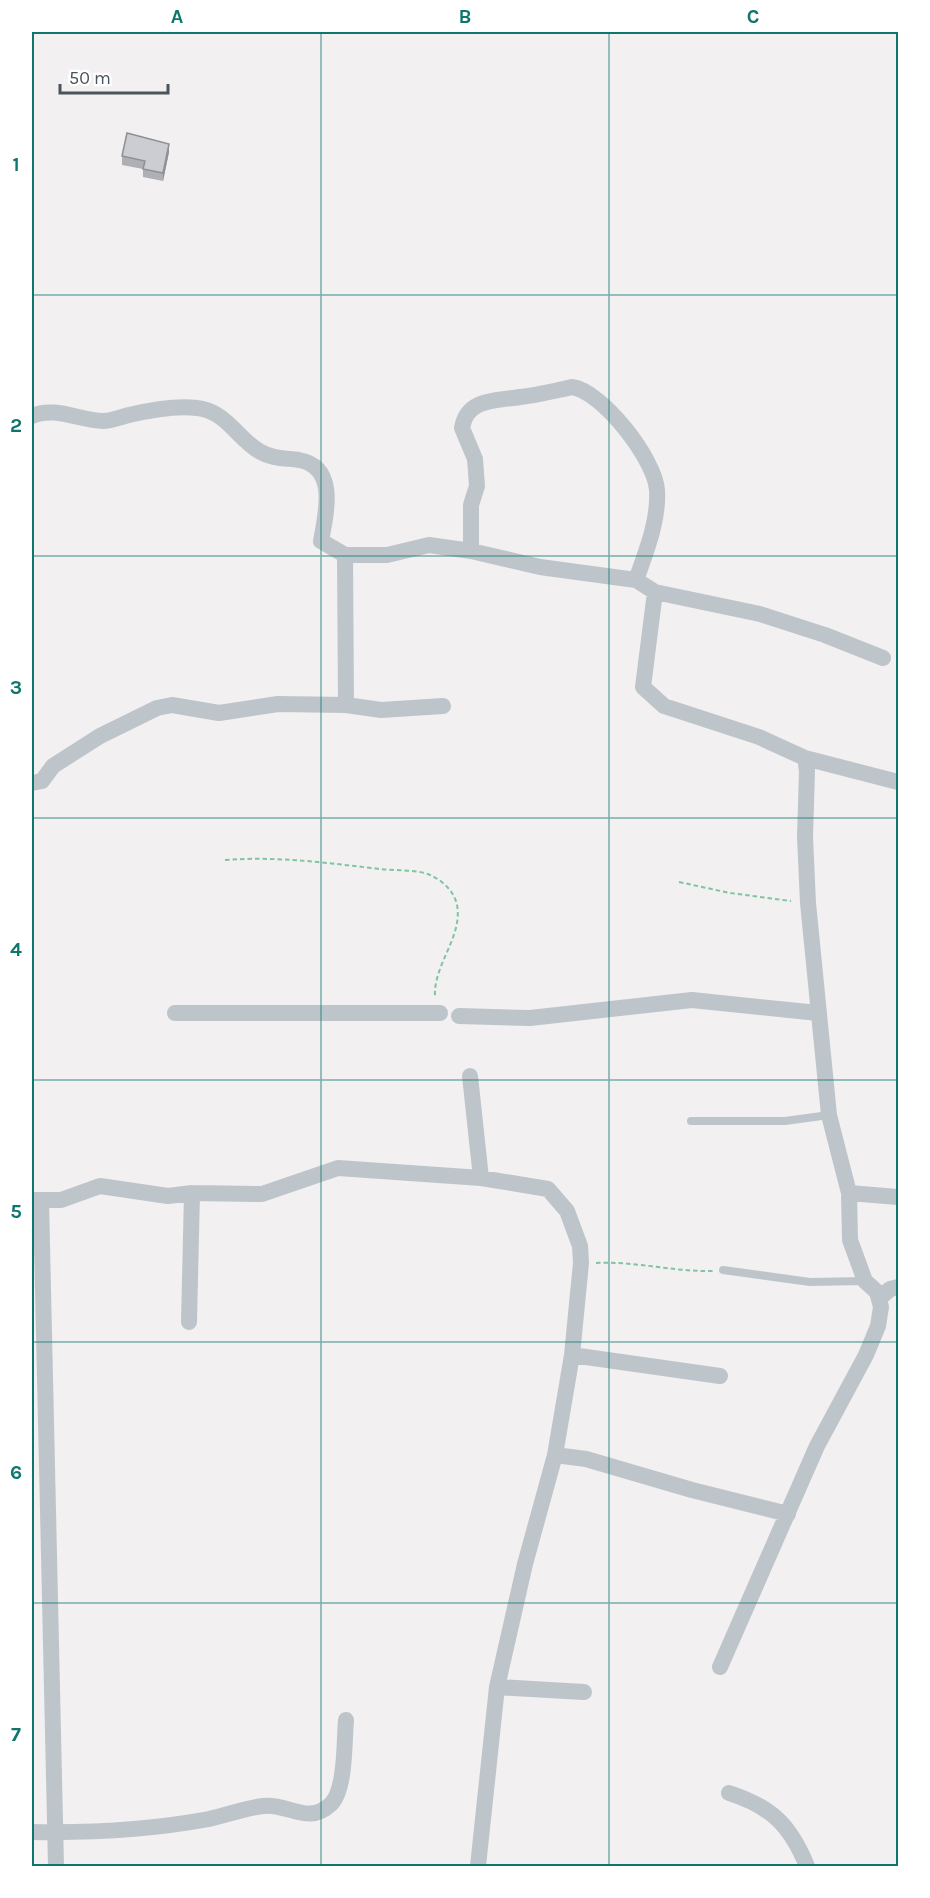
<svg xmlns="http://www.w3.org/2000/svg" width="930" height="1898" viewBox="0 0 930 1898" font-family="Karla,sans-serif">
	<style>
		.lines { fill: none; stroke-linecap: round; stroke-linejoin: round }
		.path { stroke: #80c4a1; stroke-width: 2; stroke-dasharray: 4.5 3; stroke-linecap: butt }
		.lane { stroke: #bdc5cb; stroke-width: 8 }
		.street { stroke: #bdc5cb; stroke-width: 16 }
		.wall { fill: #afb0b5 }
		.shaded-wall { fill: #8e9093 }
		.building { fill: #cbcdd2; stroke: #8e9093; stroke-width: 1.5 }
		.grid { fill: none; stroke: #0f766e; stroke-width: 1.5; stroke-opacity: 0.55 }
		.neatline { fill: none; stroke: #0f766e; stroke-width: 2 }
		.grid-label { font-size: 20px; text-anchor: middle; font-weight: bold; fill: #0f766e }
	</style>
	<rect width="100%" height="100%" fill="#f2f0f0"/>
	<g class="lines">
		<path class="path" d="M225,860C278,856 328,863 380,869C396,871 417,869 430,875C443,881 454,891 457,905C463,937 433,965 435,997
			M679,882L730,893L791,901
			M596,1263C636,1261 673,1272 713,1271"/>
		<path class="lane" d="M691,1121H785L829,1115
			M723,1270L810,1282L865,1281"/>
		<path class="street" d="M32,416C54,406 79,420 103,421C111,421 121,417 129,415C150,410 175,405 197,408C226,411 237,438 259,451C272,459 285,458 299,460C338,467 326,513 321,541L345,555H387L429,545L471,551V505L477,486L475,459L462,428C467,398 496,401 520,397C537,395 555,391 572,387C602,391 655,459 657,490C659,520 646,552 636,580
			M471,551L540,567L636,580L655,592L760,614L825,635L883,658
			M345,555L346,705
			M655,592L643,687L664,706L759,737L805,758L898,782
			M32,783L42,781L53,766L100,736L157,708L172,705L219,713L278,704L346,705L381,710L443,706
			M175,1013H440
			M459,1016L530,1018L692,1000L818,1013
			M470,1076L481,1178L548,1189L567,1211L580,1246L581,1263L572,1355L555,1455L586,1459L692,1490L788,1514
			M849,1193L898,1197
			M32,1200H61L100,1186L168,1196L192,1193L262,1194L338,1168L481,1178
			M41,1200L56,1866
			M880,1298L890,1289L898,1287
			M189,1322L192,1193
			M572,1355L720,1376
			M720,1667L817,1446L866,1355L878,1326L881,1307L877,1292L865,1281L850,1240L849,1193L829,1115L808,903L805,837L807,771L805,758
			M497,1687L584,1692
			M729,1793C772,1807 790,1825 807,1866
			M32,1832C91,1833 150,1830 209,1819C227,1815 245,1808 263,1806C289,1803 308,1826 331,1804C346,1789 344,1741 346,1720
			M478,1866L497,1687L525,1564L555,1455"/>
	</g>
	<path class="wall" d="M169,152L163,181L143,177V169L122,165V156Z"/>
	<path class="shaded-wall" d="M169,144V152L163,181V173Z"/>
	<path class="building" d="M127,133L169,144L163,173L143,169L145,161L122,156Z"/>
	<path class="grid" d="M321,32V1866M609,32V1866M32,295H898M32,556H898M32,818H898M32,1080H898M32,1342H898M32,1603H898"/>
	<rect width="930" height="1898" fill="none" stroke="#ffffff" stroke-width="66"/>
	<path d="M60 84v9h108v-9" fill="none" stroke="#4a545b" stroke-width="3"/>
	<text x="69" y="84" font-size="18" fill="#4a545b" stroke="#ffffff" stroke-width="4.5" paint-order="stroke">50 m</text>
	<rect x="33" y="33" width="864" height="1832" class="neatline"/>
	<g class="grid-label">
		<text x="177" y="23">A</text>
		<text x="465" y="23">B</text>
		<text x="753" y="23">C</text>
		<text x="16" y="171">1</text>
		<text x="16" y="432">2</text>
		<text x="16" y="694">3</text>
		<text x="16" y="956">4</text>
		<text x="16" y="1218">5</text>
		<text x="16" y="1479">6</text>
		<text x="16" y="1741">7</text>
	</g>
</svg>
